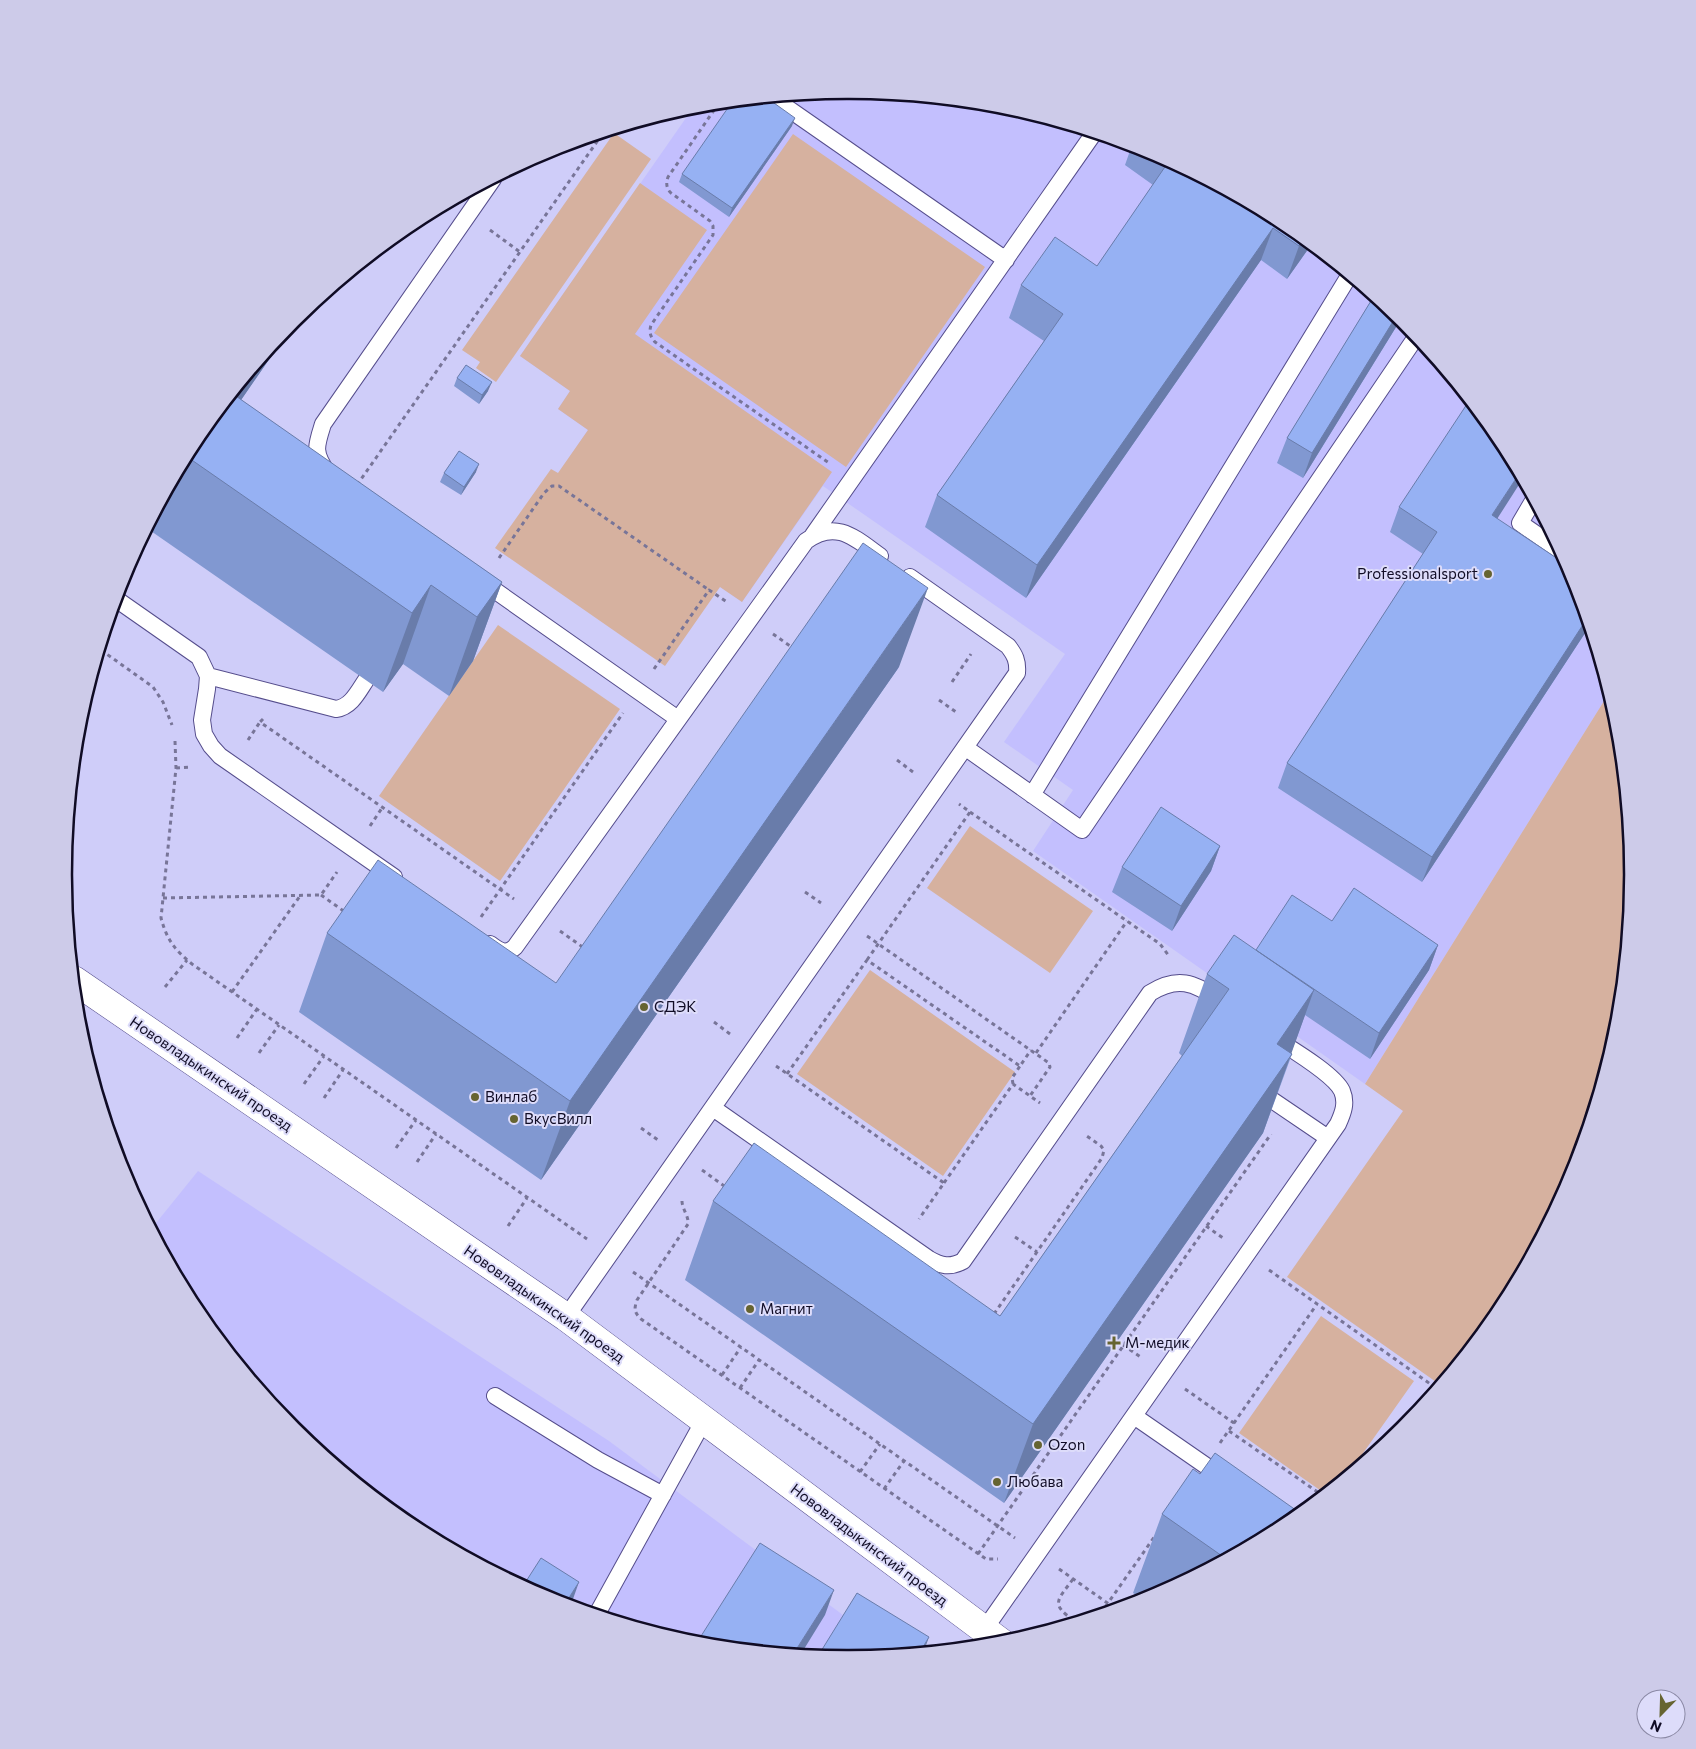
<svg xmlns="http://www.w3.org/2000/svg" width="1696" height="1749" viewBox="0 0 1696 1749" font-family="Commissioner,sans-serif">
	<style>
		.built { fill: #c3bffe }
		.green { fill: #d6b19f }
		.lines { fill: none; stroke-linecap: round; stroke-linejoin: round }
		.service-casing { stroke: #554d8c; stroke-width: 18 }
		.minor-casing { stroke: #554d8c; stroke-width: 29 }
		.path { stroke: #787598; stroke-width: 3; stroke-dasharray: 4 4; stroke-linecap: butt }
		.service { stroke: #fff; stroke-width: 16 }
		.minor { stroke: #fff; stroke-width: 28 }
		.wall { fill: #8198d1 }
		.shaded-wall { fill: #697caa }
		.building { fill: #96b1f3; stroke: #697caa }
		.poi-dot { fill: #666431; stroke: #dddcfa; stroke-width: 2 }
		.labels { text-anchor: middle; stroke-width: 4; stroke-linejoin: round; paint-order: stroke }
		.poi-label { font-size: 15px; fill: #100c25; stroke: #dddcfa; text-anchor: start }
		.street-label { font-size: 15px; fill: #100c25; stroke: #dddcfa }
		.rim { fill: none; stroke: #100c25; stroke-width: 2.5 }
	</style>
	<rect width="100%" height="100%" fill="#cfcdf9"/>
	<path class="built" d="M848,90L1001,105L1148,150L1284,223L1403,320L1500,439L1573,575L1609,693L1365,1084L1033,851L1073,790L1004,742L1065,654L823,486L742,602L558,474L588,430L558,409L570,391L520,356L695,105Z
		M198,1171L609,1441L847,1618L848,1659L695,1644L548,1599L412,1526L293,1429L196,1310L152,1228Z"/>
	<path class="green" d="M614,133L651,159L496,382L476,368L480,362L462,350Z
		M793,134L985,267L846,467L654,333Z
		M640,183L707,230L635,334L832,472L742,602L720,587L665,666L495,548L551,469L558,473L588,430L558,409L570,391L520,356Z
		M498,625L620,709L500,881L379,796Z
		M1609,693L1617,722L1632,875L1617,1028L1572,1175L1500,1310L1439,1384L1287,1277L1403,1111L1365,1084Z
		M970,826L1093,911L1050,973L927,888Z
		M870,970L1015,1072L943,1176L797,1074Z
		M1321,1316L1414,1381L1349,1473L1324,1493L1239,1433Z"/>
	<g class="lines">
		<g class="service-casing">
			<path id="service" d="M773,98L1006,260
				M327,472C313,452 316,446 323,424L493,179
				M1533,501L1520,523L1559,550
				M813,535L1094,133
				M480,580L678,719
				M116,599L199,657L208,676L207,689L202,720L204,734L211,746L220,756L394,877
				M208,676L336,709C351,707 358,692 366,680
				M966,748L1082,830L1416,337
				M1032,795L1349,276
				M490,944C499,950 505,956 515,947L806,541C836,519 855,538 880,556
				M1266,1096L1328,1138
				M713,1108L929,1259C941,1266 950,1268 963,1261L1150,993C1177,976 1194,982 1219,1000
				M566,1317L1017,673C1018,661 1015,655 1008,646L910,577
				M495,1396L598,1460L663,1495
				M1134,1416L1225,1479
				M597,1614L703,1422
				M984,1630L1338,1124C1343,1113 1347,1103 1342,1091C1334,1074 1291,1049 1274,1038"/>
		</g>
		<g class="minor-casing">
			<path id="minor" d="M74,980L566,1317L1002,1643"/>
		</g>
		<path class="path" d="M719,103L668,177C666,183 666,188 671,193L710,221L713,226V235L651,325C649,332 650,336 655,342L829,463
			M490,230L520,252
			M357,485L603,133
			M499,558L544,493L552,486H559L709,590
			M773,634L793,648
			M101,650L153,687L163,702L172,725
			M654,669L709,590L727,602
			M952,682L971,654
			M939,700L956,712
			M263,719L260,722L514,899
			M248,740L260,722
			M175,741L176,768L161,918C167,940 174,949 192,964L587,1239
			M897,760L913,772
			M176,768L192,767
			M970,812L1160,944L1169,956
			M370,826L382,808
			M805,892L821,903
			M321,895L345,912
			M163,898L321,895L337,872
			M481,917L623,713
			M560,931L584,948
			M867,936L1049,1063L1050,1067L1030,1096
			M867,960L970,812L959,804
			M165,987L187,960
			M232,992L300,896
			M714,1022L730,1034
			M237,1038L257,1009
			M259,1053L279,1025
			M1036,1053L1127,921
			M776,1066L944,1183L919,1219
			M787,1074L867,960L1020,1066L1031,1050
			M304,1084L324,1056
			M1013,1084L1012,1078L1020,1066
			M324,1098L343,1070
			M641,1128L658,1140
			M396,1148L416,1120
			M417,1162L436,1134
			M702,1170L727,1188
			M944,1183L1013,1084L1040,1103
			M682,1201C682,1209 689,1216 688,1224L637,1300C634,1309 634,1312 641,1319L986,1559H998
			M508,1226L527,1198
			M1206,1226L1223,1238
			M1015,1237L1037,1252
			M1269,1270L1436,1388
			M633,1272L1015,1538
			M994,1314L1102,1158L1104,1150L1101,1146L1084,1134
			M1123,1345L1142,1358
			M722,1375L741,1347
			M740,1388L759,1360
			M1185,1389L1234,1423
			M1229,1431L1322,1495
			M1220,1443L1317,1304
			M860,1472L880,1444
			M884,1489L904,1461
			M978,1554L1271,1134
			M1059,1569L1116,1609
			M1073,1579C1058,1600 1049,1604 1075,1621
			M1101,1613L1155,1536"/>
		<use href="#service" class="service"/>
		<use href="#minor" class="minor"/>
	</g>
	<path class="wall" d="M792,126L729,217L679,182L682,174Z
		M1132,145L1148,150L1284,223L1311,245L1287,279L1261,260L1026,598L925,527L937,495L1044,341L1009,318L1021,285L1097,266L1153,185L1125,165Z
		M1374,296L1401,319L1303,478L1277,463L1287,438Z
		M301,313L241,400L502,582L473,661L449,696L403,664L383,692L148,529L196,439L294,320Z
		M457,378L488,391L479,404L454,386Z
		M476,472L461,495L440,482L444,473Z
		M1399,507L1497,519L1573,575L1589,627L1422,882L1278,788L1287,763L1423,554L1390,532Z
		M899,667L541,1180L299,1012L327,933L556,983Z
		M1220,846L1211,871L1172,931L1112,892L1122,867Z
		M1332,921L1438,945L1429,970L1370,1059L1305,1015L1291,1053L1292,1054L1263,1133L1004,1503L685,1280L713,1201L1000,1316L1182,1056L1179,1053L1207,974L1256,950Z
		M1200,1474L1283,1527L1148,1599L1144,1600L1133,1593L1162,1514Z"/>
	<path class="shaded-wall" d="M795,118L792,126L729,217L732,208Z
		M1273,228L1261,260L1026,598L1037,565Z
		M1304,239L1311,245L1287,279L1299,246Z
		M301,313L197,464L212,420L294,320Z
		M1397,315L1401,319L1303,478L1312,453Z
		M492,382L488,391L479,404L482,395Z
		M479,464L476,472L461,495L464,487Z
		M1519,474L1522,480L1483,541L1492,515Z
		M502,582L473,661L449,696L477,617Z
		M431,585L403,664L383,692L412,613Z
		M928,588L899,667L541,1180L570,1101Z
		M1586,620L1589,627L1422,882L1432,857Z
		M1220,846L1211,871L1172,931L1181,906Z
		M1438,945L1429,970L1370,1059L1379,1033Z
		M1314,990L1263,1133L1004,1503L1033,1424L1277,1044Z
		M579,1582L573,1599L569,1605L565,1604Z
		M834,1590L825,1615L801,1654L794,1653Z
		M929,1637L924,1651L920,1652Z"/>
	<path class="building" d="M767,98L795,118L732,208L682,174L732,102Z
		M1169,161L1284,223L1304,239L1299,246L1273,228L1037,565L937,495L1063,314L1021,285L1055,237L1097,266Z
		M1374,296L1397,315L1312,453L1287,438Z
		M466,365L492,382L482,395L457,378Z
		M233,394L502,582L477,617L431,585L412,613L186,456L196,439Z
		M1469,401L1500,439L1519,474L1492,515L1567,565L1573,575L1586,620L1432,857L1287,763L1437,532L1399,507Z
		M459,451L479,464L464,487L444,473Z
		M863,543L928,588L570,1101L327,933L378,860L556,983Z
		M1161,807L1220,846L1181,906L1122,867Z
		M1354,888L1438,945L1379,1033L1256,950L1292,895L1332,921Z
		M1234,935L1314,990L1277,1044L1292,1054L1033,1424L713,1201L754,1143L1000,1316L1229,989L1207,974Z
		M1215,1453L1300,1513L1283,1527L1225,1558L1162,1514L1193,1469L1200,1474Z
		M760,1543L834,1590L794,1653L696,1644Z
		M541,1558L579,1582L565,1604L548,1599L523,1586Z
		M857,1593L929,1637L920,1652L848,1659L818,1656Z"/>
	<g class="poi-dot">
		<circle cx="1488" cy="574" r="5"/>
		<circle cx="644" cy="1007" r="5"/>
		<circle cx="475" cy="1097" r="5"/>
		<circle cx="514" cy="1119" r="5"/>
		<circle cx="750" cy="1309" r="5"/>
		<path d="M1111.5 1335.5h5v5h5v5h-5v5h-5v-5h-5v-5h5z"/>
		<circle cx="1038" cy="1445" r="5"/>
		<circle cx="997" cy="1482" r="5"/>
	</g>
	<g class="labels">
		<g class="poi-label">
			<text x="1478" y="579" text-anchor="end">Professionalsport</text>
			<text x="654" y="1012">СДЭК</text>
			<text x="485" y="1102">Винлаб</text>
			<text x="524" y="1124">ВкусВилл</text>
			<text x="760" y="1314">Магнит</text>
			<text x="1125" y="1348">М-медик</text>
			<text x="1048" y="1450">Ozon</text>
			<text x="1007" y="1487">Любава</text>
		</g>
		<g class="street-label">
			<text transform="translate(211 1074) rotate(34)" y="5">Нововладыкинский проезд</text>
			<text transform="translate(544 1304) rotate(35)" y="5">Нововладыкинский проезд</text>
			<text transform="translate(869 1545) rotate(37)" y="5">Нововладыкинский проезд</text>
		</g>
	</g>
	<path d="M0 0H1696V1749H0ZM847 99H849A775 775 0 0 1 1624 874V875A775 775 0 0 1 849 1650H847A775 775 0 0 1 72 875V874A775 775 0 0 1 847 99Z" fill="#cdcbe9" fill-rule="evenodd"/>
	<path class="rim" d="M847 99H849A775 775 0 0 1 1624 874V875A775 775 0 0 1 849 1650H847A775 775 0 0 1 72 875V874A775 775 0 0 1 847 99Z"/>
	<g transform="translate(1661 1714) rotate(203)"><circle r="24" fill="#dddcfa" stroke="#8b89a5"/>
	<path d="M0-4L9 19L0 12L-9 19Z" fill="#666431"/>
	<text y="-8" font-size="14" font-weight="bold" text-anchor="middle" fill="#100c25">N</text>
	</g>
</svg>
